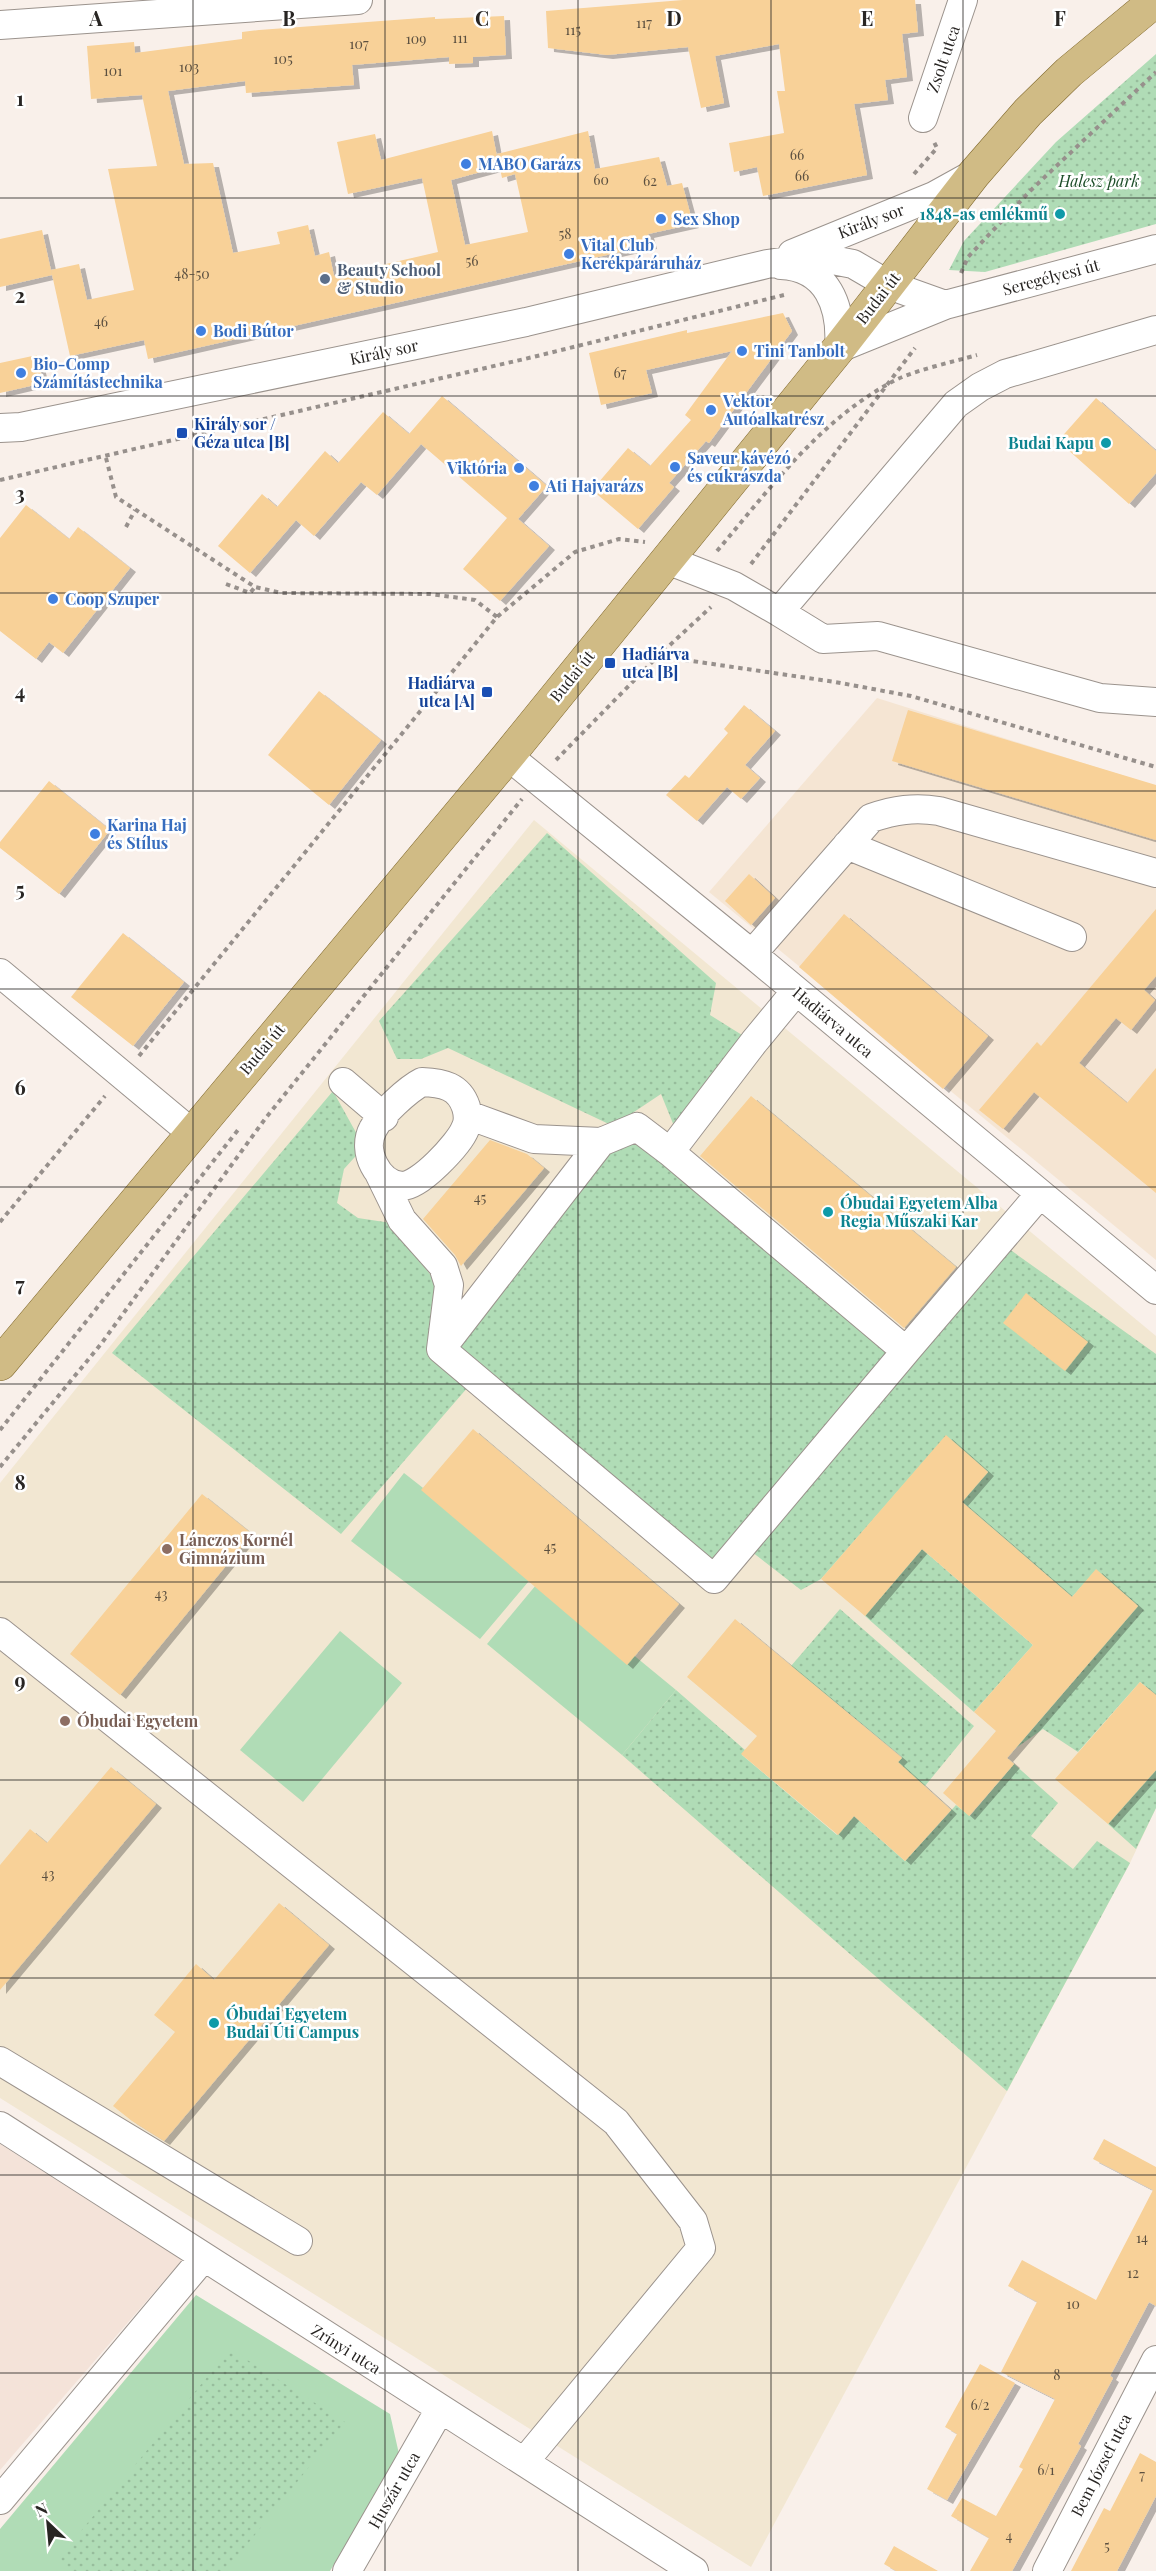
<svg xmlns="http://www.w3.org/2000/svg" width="1156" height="2571" viewBox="0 0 1156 2571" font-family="'Playfair Display',serif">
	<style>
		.built { fill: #f4e3d9 }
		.industrial { fill: #f5e5d3 }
		.education { fill: #f2e7d2 }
		.green { fill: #b0dcb6 }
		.park { fill: url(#park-dots) }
		.building { fill: #f8d198; filter: url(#shadow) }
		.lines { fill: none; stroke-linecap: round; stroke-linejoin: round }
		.minor-casing { stroke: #9b938d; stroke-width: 30 }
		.major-casing { stroke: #81692e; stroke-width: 34 }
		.path { stroke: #97908c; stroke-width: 4; stroke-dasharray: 4.5 4.5; stroke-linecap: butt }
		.minor { stroke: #fff; stroke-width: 28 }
		.major { stroke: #d0bb85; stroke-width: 33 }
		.grid { fill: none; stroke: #282523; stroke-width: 1.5; stroke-opacity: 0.55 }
		.shop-dot { fill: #3f7fe0; stroke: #fff; stroke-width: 2 }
		.culture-dot { fill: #0f9aa8; stroke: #fff; stroke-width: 2 }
		.service-dot { fill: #5c6f8a; stroke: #fff; stroke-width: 2 }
		.transit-dot { fill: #1a4fb4; stroke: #fff; stroke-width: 2 }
		.education-dot { fill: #8d6e63; stroke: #fff; stroke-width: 2 }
		.labels { text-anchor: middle; stroke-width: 5; stroke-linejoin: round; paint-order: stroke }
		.number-label { font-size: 14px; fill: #5c5040 }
		.street-label { font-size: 16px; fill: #282523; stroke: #fff }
		.shop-label { font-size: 16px; font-weight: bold; fill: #366cbe; stroke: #fff; text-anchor: start }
		.park-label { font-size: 16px; font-style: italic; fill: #1c4d28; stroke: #fff }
		.culture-label { font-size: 16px; font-weight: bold; fill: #0d838f; stroke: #fff; text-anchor: end }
		.service-label { font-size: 16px; font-weight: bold; fill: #4e5e75; stroke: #fff; text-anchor: start }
		.transit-label { font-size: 16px; font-weight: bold; fill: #164399; stroke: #fff; text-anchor: start }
		.education-label { font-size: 16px; font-weight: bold; fill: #785e54; stroke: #fff; text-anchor: start }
		.grid-label { font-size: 20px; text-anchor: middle; font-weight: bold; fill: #282523; stroke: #fff; stroke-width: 5; stroke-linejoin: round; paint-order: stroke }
	</style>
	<defs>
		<pattern id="park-dots" width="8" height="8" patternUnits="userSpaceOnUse" patternTransform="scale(1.5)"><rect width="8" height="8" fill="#b0dcb6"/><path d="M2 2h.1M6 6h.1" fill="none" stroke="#97bd9c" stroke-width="1.8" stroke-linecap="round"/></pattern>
		<filter id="shadow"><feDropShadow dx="6" dy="4" stdDeviation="0" flood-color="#0004"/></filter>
	</defs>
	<rect width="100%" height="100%" fill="#f9f0ea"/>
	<path class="built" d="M0,2144L182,2260L0,2470Z"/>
	<path class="industrial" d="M877,698L1156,786V1260L709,892Z"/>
	<path class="education" d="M534,820L1156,1336V1808L1130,1863L751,2567L0,2098V1483Z"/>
	<path class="green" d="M404,1473L534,1575L480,1639L351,1541Z
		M541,1579L676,1690L622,1755L487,1644Z
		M340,1631L402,1683L303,1802L240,1750Z
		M196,2295L390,2414L399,2454L330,2571H0V2529Z"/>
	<path class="park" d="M1156,54V224L985,272L949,270L964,241L1056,142Z
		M547,833L716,983L710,1015L742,1035L674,1126L661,1094L613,1126L448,1048L421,1059H397L379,1021Z
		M333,1091L364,1147L344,1169L337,1203L358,1218L391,1223L461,1315L601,1142L637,1127L906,1351L991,1236L1156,1354V1695L1140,1682L1078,1752L1043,1729L1016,1748L1138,1606L1096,1570L1072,1597L962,1502L988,1472L946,1436L821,1579L801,1590L743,1545L714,1579L468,1387L341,1534L112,1353Z
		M922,1549L1033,1645L974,1712L865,1616Z
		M840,1609L974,1726L925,1786L896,1765L902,1757L791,1666Z
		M676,1690L745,1750L742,1755L837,1835L854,1816L905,1861L956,1805L970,1816L1014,1764L1058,1803L1031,1836L1073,1869L1097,1841L1130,1863L1007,2091L622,1755Z
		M1156,1770V1808L1136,1849L1108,1824Z
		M230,2349L345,2422L226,2571H73L58,2559Z"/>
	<path class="building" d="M683,0H915L918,32L902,34L907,77L885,80L888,100L854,104L867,175L763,196L757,167L734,172L729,143L784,133L777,91H785L779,44L715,56L724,103L701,108L688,47L607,55L548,48L546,11Z
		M504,16L506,55L473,57V63L449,64V57L352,65L354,85L246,93L245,81L168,91L184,164L213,163L233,253L280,244L277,232L308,225L315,256L329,252L334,276L438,252L422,178L348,194L337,142L375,134L381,160L492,131L499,167L451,180L465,245L528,232L515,174L502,178L497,154L588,131L595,169L659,157L667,186L682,183L693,224L648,234L651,245L148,359L144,340L70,356L51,270L79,264L87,300L134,290L108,169L157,166L142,95L91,99L87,46L134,42L135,53L242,39V32L259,30L435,17V19Z
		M42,230L52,275L0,287V239Z
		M783,313L792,331L709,443L706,441L669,483L674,487L638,529L592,490L628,448L650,466L691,420L685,415L732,351L646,370L652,393L601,405L589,353L687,330V333Z
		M37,355L43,383L0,393V363Z
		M442,396L547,486L518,519L549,546L500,601L463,569L507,518L421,444L377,495L361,482L314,536L296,520L250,573L218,546L262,494L277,507L325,451L338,463L383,412L409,434Z
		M1096,398L1156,451V473L1129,504L1058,441Z
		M26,505L69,539L78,527L130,568L63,653L49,642L36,659L0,631V538Z
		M319,691L381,740L329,805L268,755Z
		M744,705L775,731L745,765L760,778L741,799L727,787L697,821L666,795L685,775L689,778L728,733L724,729Z
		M908,710L1156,785V840L892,761Z
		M49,781L110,830L59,894L0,848V842Z
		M749,874L775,898L751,925L725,901Z
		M1156,909V976L1144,990L1155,1000L1131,1030L1116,1018L1079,1063L1127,1103L1156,1068V1193L1034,1092L1003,1129L979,1110L1037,1042L1041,1046Z
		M844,914L988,1036L943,1089L799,967Z
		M123,933L184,982L133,1046L71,997Z
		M751,1096L956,1267L904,1328L700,1156Z
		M490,1140L527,1154L544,1168L461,1266L455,1255L423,1219Z
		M1026,1293L1088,1342L1065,1371L1003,1323Z
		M473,1429L679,1604L627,1665L421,1490Z
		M946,1435L988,1472L962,1502L1072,1597L1096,1569L1138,1606L1007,1758L1014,1764L969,1816L943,1793L996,1731L974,1712L1033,1645L922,1549L865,1616L821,1579Z
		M202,1494L252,1534L120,1695L70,1654Z
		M735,1619L902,1758L898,1762L951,1810L905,1861L854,1816L838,1835L741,1754L757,1736L687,1677Z
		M1140,1682L1156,1695V1770L1108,1824L1055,1779Z
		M111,1767L156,1804L0,1990V1865L30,1829L47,1843Z
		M279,1903L329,1945L164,2141L132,2121L113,2106L175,2032L154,2015L196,1964L214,1980Z
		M1104,2139L1156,2167V2306L1149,2302L1110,2376L1113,2378L1078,2444L1081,2446L1012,2571H970L989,2538L951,2516L962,2498L996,2516L1023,2469L1019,2467L1055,2399L1001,2372L1037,2302L1008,2286L1022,2260L1096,2300L1153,2190L1093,2159Z
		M980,2364L1015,2383L947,2500L927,2489L957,2434L945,2427Z
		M1140,2453L1156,2462V2496L1117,2571H1071L1104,2508L1110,2511Z
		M894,2546L938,2571H896L884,2564Z"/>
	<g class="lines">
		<g class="minor-casing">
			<path id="minor" d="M0,25L358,0
				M923,118L963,0
				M792,254L934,196L972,175
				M781,265C828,267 842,307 839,348L945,305L1156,249
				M0,428L21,427L526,322L767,264L817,257L853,264L889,285L945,305
				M667,560L734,586L779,612L956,404L980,387L1005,374L1156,330
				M779,612L823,639L878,636L1100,698L1156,702
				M508,756L752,954L1156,1290
				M847,845L1072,937
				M752,954L871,818C895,810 914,807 939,811L1156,873
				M0,973L193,1134
				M343,1082L384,1117
				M422,1082C443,1083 459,1086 466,1107C468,1114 469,1122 465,1129C459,1144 419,1187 402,1186C378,1184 361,1151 373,1129C380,1115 408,1089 422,1082Z
				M468,1115L534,1139L601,1142
				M670,1152L637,1127L601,1142L441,1349L714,1579L906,1351L670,1152L754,1042L796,991
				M379,1173L402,1220L443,1266L449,1285L441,1349
				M906,1351L1040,1194
				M0,1632L616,2122L693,2221L701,2248L524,2462
				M0,2061L298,2241
				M0,2126L694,2571
				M0,2500L203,2258
				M347,2571L440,2409
				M1047,2571L1156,2360"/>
		</g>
		<g class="major-casing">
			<path id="major" d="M0,1364L508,756L839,348L974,174L1028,112L1069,72L1156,0"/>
		</g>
		<path class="path" d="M914,174L937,148L933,140
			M961,273L968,257L1030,191L1156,72
			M106,458L116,497L255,587L281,593L430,594L475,600L497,617
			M0,480L533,357L784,295
			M126,527L135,510
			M717,551C769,490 818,422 890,383C910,371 953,362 977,355
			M751,564L915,348
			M226,584L250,593L255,587
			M658,656L835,682L911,696L1156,767
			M556,760L658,656L711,607
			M139,1056L497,617L575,552L619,539L645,542
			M0,1222L105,1096
			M0,1430L238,1130
			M0,1467L101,1344L265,1119L522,799"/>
		<use href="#minor" class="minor"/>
		<use href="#major" class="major"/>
	</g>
	<path class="grid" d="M193,0V2571M385,0V2571M578,0V2571M771,0V2571M963,0V2571M0,198H1156M0,396H1156M0,593H1156M0,791H1156M0,989H1156M0,1187H1156M0,1384H1156M0,1582H1156M0,1780H1156M0,1978H1156M0,2175H1156M0,2373H1156"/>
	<g class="shop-dot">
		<circle cx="466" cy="164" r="6"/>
		<circle cx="661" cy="219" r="6"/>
		<circle cx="569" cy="254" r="6"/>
		<circle cx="201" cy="331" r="6"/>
		<circle cx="742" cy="351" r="6"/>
		<circle cx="21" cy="373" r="6"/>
		<circle cx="711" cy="410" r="6"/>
		<circle cx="675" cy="467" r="6"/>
		<circle cx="519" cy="468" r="6"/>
		<circle cx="534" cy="486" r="6"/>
		<circle cx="53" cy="599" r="6"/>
		<circle cx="95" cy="834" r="6"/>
	</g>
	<g class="culture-dot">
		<circle cx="1060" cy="214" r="6"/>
		<circle cx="1106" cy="443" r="6"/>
		<circle cx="828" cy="1212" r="6"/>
		<circle cx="214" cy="2023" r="6"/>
	</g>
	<circle class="service-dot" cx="325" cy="279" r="6"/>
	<g class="transit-dot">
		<rect x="176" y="427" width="12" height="12" rx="3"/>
		<rect x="604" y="657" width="12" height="12" rx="3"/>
		<rect x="481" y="686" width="12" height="12" rx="3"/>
	</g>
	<g class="education-dot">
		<circle cx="167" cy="1549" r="6"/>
		<circle cx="65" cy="1721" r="6"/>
	</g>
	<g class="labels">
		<g class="number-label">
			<text x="644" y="28">117</text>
			<text x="573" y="35">115</text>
			<text x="460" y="43">111</text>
			<text x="416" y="44">109</text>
			<text x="359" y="49">107</text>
			<text x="283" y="64">105</text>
			<text x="189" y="72">103</text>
			<text x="113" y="76">101</text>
			<text x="797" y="160">66</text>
			<text x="802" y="181">66</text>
			<text x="601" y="185">60</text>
			<text x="650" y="186">62</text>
			<text x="565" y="239">58</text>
			<text x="472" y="266">56</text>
			<text x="192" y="279">48-50</text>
			<text x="101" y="327">46</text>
			<text x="620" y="378">67</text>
			<text x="480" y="1203">45</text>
			<text x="550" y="1552">45</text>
			<text x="161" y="1599">43</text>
			<text x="48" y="1879">43</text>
			<text x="1142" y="2243">14</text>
			<text x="1133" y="2278">12</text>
			<text x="1073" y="2309">10</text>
			<text x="1057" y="2380">8</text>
			<text x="980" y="2410">6/2</text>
			<text x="1046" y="2475">6/1</text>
			<text x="1142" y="2480">7</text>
			<text x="1009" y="2541">4</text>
			<text x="1107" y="2551">5</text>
		</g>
		<g class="street-label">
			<text transform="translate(943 59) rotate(-71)" y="6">Zsolt utca</text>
			<text transform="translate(871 221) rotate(-21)" y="6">Király sor</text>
			<text transform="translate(1051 277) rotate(-15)" y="6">Seregélyesi út</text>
			<text transform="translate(878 298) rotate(-52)" y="6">Budai út</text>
			<text transform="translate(384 352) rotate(-12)" y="6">Király sor</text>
			<text transform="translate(572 676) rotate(-51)" y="6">Budai út</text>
			<text transform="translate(833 1022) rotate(40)" y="6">Hadiárva utca</text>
			<text transform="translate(262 1049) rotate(-50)" y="6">Budai út</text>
			<text transform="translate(346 2349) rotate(32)" y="6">Zrínyi utca</text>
			<text transform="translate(1101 2465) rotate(-63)" y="6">Bem József utca</text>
			<text transform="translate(394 2490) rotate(-60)" y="6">Huszár utca</text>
		</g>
		<g class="shop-label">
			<text x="478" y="170">MABO Garázs</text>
			<text x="673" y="225">Sex Shop</text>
			<text x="581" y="251">Vital Club<tspan x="581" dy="18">Kerékpáráruház</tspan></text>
			<text x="213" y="337">Bodi Bútor</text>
			<text x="754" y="357">Tini Tanbolt</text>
			<text x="33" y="370">Bio-Comp<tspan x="33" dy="18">Számítástechnika</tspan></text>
			<text x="723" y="407">Vektor<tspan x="723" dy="18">Autóalkatrész</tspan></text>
			<text x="687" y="464">Saveur kávézó<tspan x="687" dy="18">és cukrászda</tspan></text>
			<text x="507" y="474" text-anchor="end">Viktória</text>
			<text x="546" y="492">Ati Hajvarázs</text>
			<text x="65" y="605">Coop Szuper</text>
			<text x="107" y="831">Karina Haj<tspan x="107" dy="18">és Stílus</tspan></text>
		</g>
		<g class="park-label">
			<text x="1099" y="187">Halesz park</text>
		</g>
		<g class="culture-label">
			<text x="1048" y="220">1848-as emlékmű</text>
			<text x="1094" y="449">Budai Kapu</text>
			<text x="840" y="1209" text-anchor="start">Óbudai Egyetem Alba<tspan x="840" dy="18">Regia Műszaki Kar</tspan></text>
			<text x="226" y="2020" text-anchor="start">Óbudai Egyetem<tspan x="226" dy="18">Budai Úti Campus</tspan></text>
		</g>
		<g class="service-label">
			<text x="337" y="276">Beauty School<tspan x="337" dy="18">&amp; Studio</tspan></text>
		</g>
		<g class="transit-label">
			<text x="194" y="430">Király sor /<tspan x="194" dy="18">Géza utca [B]</tspan></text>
			<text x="622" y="660">Hadiárva<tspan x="622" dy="18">utca [B]</tspan></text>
			<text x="475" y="689" text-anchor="end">Hadiárva<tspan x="475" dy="18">utca [A]</tspan></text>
		</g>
		<g class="education-label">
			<text x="179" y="1546">Lánczos Kornél<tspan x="179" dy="18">Gimnázium</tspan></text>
			<text x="77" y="1727">Óbudai Egyetem</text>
		</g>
	</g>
	<g class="grid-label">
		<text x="96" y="26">A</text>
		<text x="289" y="26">B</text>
		<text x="482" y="26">C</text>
		<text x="674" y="26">D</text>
		<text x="867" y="26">E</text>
		<text x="1060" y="26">F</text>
		<text x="20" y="106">1</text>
		<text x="20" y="303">2</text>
		<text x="20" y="501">3</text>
		<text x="20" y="699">4</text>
		<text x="20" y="897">5</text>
		<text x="20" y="1095">6</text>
		<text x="20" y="1292">7</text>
		<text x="20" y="1490">8</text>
		<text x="20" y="1688">9</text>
	</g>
	<g transform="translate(48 2523) rotate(334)" stroke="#ffffff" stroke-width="4.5" paint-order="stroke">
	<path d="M0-4.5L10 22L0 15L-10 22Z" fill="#282523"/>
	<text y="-9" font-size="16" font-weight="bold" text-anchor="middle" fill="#282523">N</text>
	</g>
</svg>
